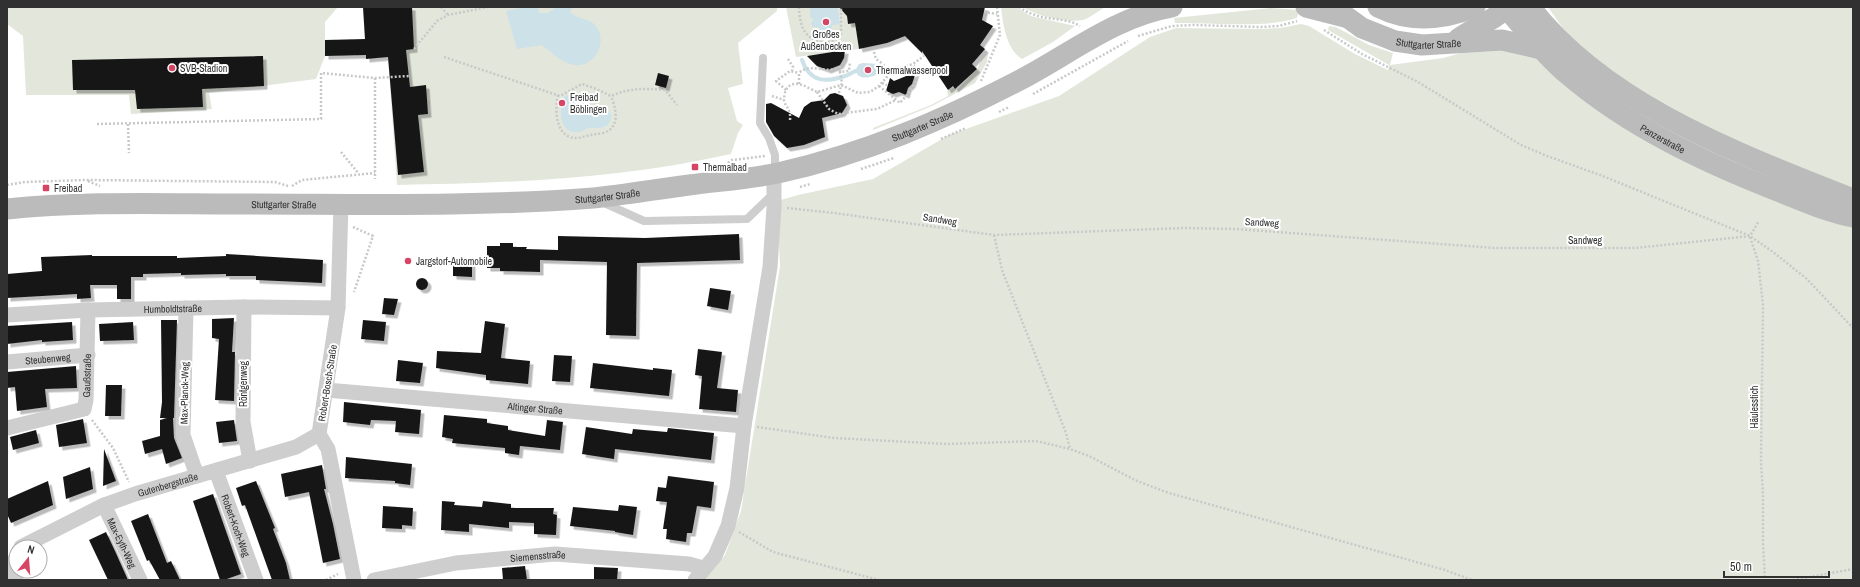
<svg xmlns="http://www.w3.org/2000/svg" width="1860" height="587" viewBox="0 0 1860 587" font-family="'Archivo Narrow',sans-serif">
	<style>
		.green { fill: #e3e7db }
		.water { fill: #cce1e8 }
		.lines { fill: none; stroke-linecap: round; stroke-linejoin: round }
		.stream { stroke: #cce1e8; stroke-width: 4 }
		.building { fill: #181818; filter: url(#shadow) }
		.path { stroke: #c8c8c8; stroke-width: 2.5; stroke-dasharray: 2 2; stroke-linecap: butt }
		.lane { stroke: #cecece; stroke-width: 8 }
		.street { stroke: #cecece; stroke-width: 15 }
		.secondary { stroke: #bbb; stroke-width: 21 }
		.poi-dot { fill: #d54665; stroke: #fff; stroke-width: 1.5 }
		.labels { text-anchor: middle; stroke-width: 4; stroke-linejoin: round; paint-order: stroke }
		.poi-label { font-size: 10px; fill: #313131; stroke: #fff; text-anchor: start }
		.street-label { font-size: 10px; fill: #313131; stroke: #fff }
	</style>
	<defs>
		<filter id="shadow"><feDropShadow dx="3.5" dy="3.5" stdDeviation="0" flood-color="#0004"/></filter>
	</defs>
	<rect width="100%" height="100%" fill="#fff"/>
	<path class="green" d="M7,7H338L325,22V56L316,79L209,93L212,109L131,114L129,95H26L23,36L7,24Z
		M363,7H777V11L738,43L743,84L728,88L737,121L743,125L738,133L731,154C620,179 510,183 397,185L388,57L366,59Z
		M786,7H810L813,22L820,27L822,35L832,30L831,25L840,21L838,7H844V12L847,16L848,24L855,23L859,49L796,57Z
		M1001,7H1016L1031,16L1075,26L1053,42L1022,59C1006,49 1003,24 1001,7Z
		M1022,7H1105C1100,10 1088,19 1083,20C1065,23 1038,16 1022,7Z
		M1548,7H1853V580H704L725,555L741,511L780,266L777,201L798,195L873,179L949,135L1059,96L1150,37L1176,28L1260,29L1280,28L1301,24L1309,26L1355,54L1388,70L1389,65L1328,30L1329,26L1336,27L1369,45L1393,53L1390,65L1443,58L1475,49L1569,37Z
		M1271,8L1299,10L1297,18C1262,29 1212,22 1175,23L1174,18Z
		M988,52L987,62L975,83L932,106L873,130V128L931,105L948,96L947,91L953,88L957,90L978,68L981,60Z"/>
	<path class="water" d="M525,7H538L539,13H548L556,7H573L570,12C577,20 589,17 596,26C608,42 595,67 575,65C562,64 551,51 541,45L517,49L506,11Z
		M810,7H838L840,23L837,25H832V31L830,36L824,37L820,32V28L813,27L811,23L813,20L810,17Z
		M863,63L879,64L880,74C872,76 863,81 857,74L856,69L859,64Z
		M570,94C577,96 583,100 581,108L587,114L591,113L597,107L607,108L612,116L608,125C601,129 597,128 590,128C586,128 583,132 579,132C559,135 558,108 564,97Z"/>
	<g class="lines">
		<path class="stream" d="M802,60C810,82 825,83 845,76C849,75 852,72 856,71"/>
	</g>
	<path class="building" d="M363,7H412L414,49L406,50L410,87L426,85L428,114L418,115L424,172L398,175L388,57L366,59V55L325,56V40L365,39Z
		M839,7H985L982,20L993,26L980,45L985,49L972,64L977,69L955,89L953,86L948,90L922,51V53L905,36L887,43L859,49L855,23L848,24L847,16Z
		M845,50L844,58L840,65L828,70L817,66L807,56Z
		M263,56L264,86L202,89L203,107L137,109L135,90H73L72,60Z
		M916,72L912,84L908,88L906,95L899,92L893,94L886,91L890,78L894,81Z
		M658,73L669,76L666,88L655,85Z
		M835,93L843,96L847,105L842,113L822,118L825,137L804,145L787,148L774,136L766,122V104L771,103L799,118L804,107L811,102L824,100L830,94Z
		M739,234L740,260L637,263L636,336L606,335L607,262L540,260V272L500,271V268H487V246H500V243H513V247H527L526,249L558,250V236L645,238Z
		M226,254L323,260L322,283L256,280V276H226V274L181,275V273L143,274V277H131V299H117V285H90L91,298L77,299V294L7,298V274L42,271L41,257L92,255V256H177V258L226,256Z
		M453,260L472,261V277L453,276Z
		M416 284a6 6 0 1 1 12 0a6 6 0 1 1-12 0Z
		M710,288L731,291L728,310L707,306Z
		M384,298L398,299L394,315L382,314Z
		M234,318L232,352H235L234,401L215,400L219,339L212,338V319Z
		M161,320H177L174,418H173L174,438L182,458L166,464L162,449L145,454L142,441L160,436V420L167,418H160L162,402Z
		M363,320L386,322L384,341L361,339Z
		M485,321L505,324L501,358L530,361L528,384L486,380V375L436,368L437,351L481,353Z
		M72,322L73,340L42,342V340L7,344V326Z
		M133,322L134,340L100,341L99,324Z
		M698,349L722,352L717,388L738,390L736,412L699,409L702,376L695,375Z
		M554,355L572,356L570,382L552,381Z
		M398,360L423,363L420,383L396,381Z
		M593,363L653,370V368L672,370L669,396L590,388Z
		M76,366L77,388L45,389L47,407L17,411L15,387L7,388V372Z
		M106,385H122L121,416H105Z
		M344,402L421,410L419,434L395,432L396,421L371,420L370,425L343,422Z
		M444,415L487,419V423L508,426V430L545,436L547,420L563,422L560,450L520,446L519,455L505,453V448L452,443L453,439L442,437Z
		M83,419L87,443L59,447L56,425Z
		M234,420L237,441L219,443L216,422Z
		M586,427L632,434L633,429L667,432L668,428L714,433L711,460L615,449L614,459L582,454Z
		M36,430L39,443L13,450L10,437Z
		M104,449L116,481L103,486Z
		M346,457L412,464L410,485L395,483V481L345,478Z
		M322,465L326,489H324L333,524L340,559L323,563L309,492L285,497L281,474Z
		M90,467L93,489L66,499L63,477Z
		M668,476L714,482L711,508L697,506L692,533H687L686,542L666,539L667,529H663L667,502L656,501L658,487L666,488Z
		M48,481L53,505L11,523L7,514V499Z
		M256,481L275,528L273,529L286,563L290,580H272L245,505L242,506L236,488Z
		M213,494L241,574L224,580H220L193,501Z
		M442,501L455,502L454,505L482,507L483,501L511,504V508H554L553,514L557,515L556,535L534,534V523L509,522V528L469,524V532L441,530Z
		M619,505L637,507L633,535L615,532V531L570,526L573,507L618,511Z
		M383,506L413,508L412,526L402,525V529L382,528Z
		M148,514L167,563L171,561L180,580H160L149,560L147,561L131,521Z
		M106,532L115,551L128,580H108L89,540Z
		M525,566L527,580H503L502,568Z
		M594,567L618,568L617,580H594Z"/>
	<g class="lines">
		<path class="path" d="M441,7L448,15
			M799,7C799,13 800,20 802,26C808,43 829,47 841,36V7
			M1019,7C1026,12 1034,15 1042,17C1055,20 1069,19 1080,26
			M984,12L997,14
			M1324,30L1362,54L1418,82L1521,145L1547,156L1600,175L1750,236L1773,252L1807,279L1853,328
			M1138,36L1172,26L1194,25L1260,27L1279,26L1297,21
			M414,49L437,21L448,15L488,7
			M874,52L876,59L883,64L890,74
			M444,57L560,96L582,84L594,88L611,96C629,88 645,88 665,90L677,105
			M788,59L793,67L792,71
			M840,72V65
			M375,78V179
			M981,81L1000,35L997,7
			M882,83L887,85
			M799,84V73C811,62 823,74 839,68
			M879,86L900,103C911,90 922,80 913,64
			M786,90L776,81L790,71L799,73
			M817,92L829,109L838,114L877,109L896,100
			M839,93L842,83L840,72L849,71L850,62
			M1033,94L1128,41
			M558,95C555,107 555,132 570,137C577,140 584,136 591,135C595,134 599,134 603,133C621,128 616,108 611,96
			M772,96L784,100
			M999,112L1009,107
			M790,120C791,108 786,109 784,100C784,97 785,92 786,90C793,77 808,88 817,92L841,85L858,93L870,92L879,86L893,70L913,64L924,56
			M97,124L321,119V73L375,78L409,76
			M128,124L129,153
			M941,139L966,128
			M341,152L359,174
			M728,163L732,160L765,156
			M861,169L894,158
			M88,181L100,186
			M7,185L25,182L86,180L275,182L288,186
			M292,186L302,180L375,173
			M800,187L810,184
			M787,208L834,213L994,235L1184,228L1236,229L1495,248H1635L1750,236L1759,221
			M353,227L373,236L354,292
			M994,235L1002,270L1066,433L1070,449
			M1750,237L1758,261L1763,305L1761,461L1763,495V544L1765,580
			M92,420L113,448L129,482
			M757,427L834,438L947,444L1036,441L1070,449L1089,456L1137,481L1169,493L1445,570L1472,580
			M739,532L773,552L879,580
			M326,580L338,574
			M1793,580L1853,569"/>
		<path class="lane" d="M763,58L760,123L769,138L775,155V173
			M602,202L644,221L747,219L774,193"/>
		<g class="street">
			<path d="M341,204L338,308L319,434L328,449L354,580"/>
			<path d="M244,307L243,422L250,461"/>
			<path d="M186,308L183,435L197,476"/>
			<path id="s1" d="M7,315L88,310L244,307L338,308"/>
			<path id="s2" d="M7,362L88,355"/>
			<path id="s3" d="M326,390L744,426"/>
			<path id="s4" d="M7,428L84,409L86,400L88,310"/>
			<path id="s5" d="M216,471L256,580"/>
			<path id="s6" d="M104,505L140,580"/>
			<path id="s7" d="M21,547L104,505L135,494L296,447L319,434"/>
			<path d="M7,563L16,580"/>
			<path id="s8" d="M374,580L456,563L555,554L689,564L703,568"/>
			<path d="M695,580L715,556L728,526L737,488L744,426L770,267L774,207V174"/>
		</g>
		<g class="secondary">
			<path d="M1306,7L1345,17"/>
			<path id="s9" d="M1333,7L1362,28L1395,41L1422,45L1502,40L1541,49"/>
			<path d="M1378,7C1410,23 1443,20 1475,7"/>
			<path id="s10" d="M1505,7C1526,30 1543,54 1567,74C1628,126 1701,161 1775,190C1801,200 1826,212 1853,217"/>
			<path d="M1530,7C1607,106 1740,154 1853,199"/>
			<path d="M1458,39C1474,27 1493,22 1507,7"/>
			<path id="s11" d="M7,209C85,201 164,204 242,204C359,204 476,207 593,198C625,195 657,189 689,185C718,181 749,179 778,173C864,154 943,120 1020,80C1070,54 1115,17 1172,7"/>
		</g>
	</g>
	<g class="poi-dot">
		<circle cx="826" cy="22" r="4"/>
		<circle cx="172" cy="68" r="4"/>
		<circle cx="868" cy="70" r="4"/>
		<circle cx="562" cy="103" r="4"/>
		<rect x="691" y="163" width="8" height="8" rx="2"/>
		<rect x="42" y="184" width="8" height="8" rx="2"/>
		<circle cx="408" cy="261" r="4"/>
	</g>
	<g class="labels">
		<g class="poi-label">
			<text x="826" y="38" text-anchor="middle">Großes<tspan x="826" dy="12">Außenbecken</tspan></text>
			<text x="180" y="72">SVB-Stadion</text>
			<text x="876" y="74">Thermalwasserpool</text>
			<text x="570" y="101">Freibad<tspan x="570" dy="12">Böblingen</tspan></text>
			<text x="703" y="171">Thermalbad</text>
			<text x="54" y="192">Freibad</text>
			<text x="416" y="265">Jargstorf-Automobile</text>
		</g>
		<g class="street-label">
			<text dy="4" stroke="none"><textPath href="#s9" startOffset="105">Stuttgarter Straße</textPath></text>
			<text dy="4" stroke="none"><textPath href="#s11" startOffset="925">Stuttgarter Straße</textPath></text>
			<text dy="4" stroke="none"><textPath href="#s10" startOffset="207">Panzerstraße</textPath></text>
			<text dy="4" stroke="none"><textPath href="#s11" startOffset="601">Stuttgarter Straße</textPath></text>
			<text dy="4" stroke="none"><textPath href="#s11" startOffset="277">Stuttgarter Straße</textPath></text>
			<text transform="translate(940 219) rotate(9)" y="4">Sandweg</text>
			<text transform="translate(1262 222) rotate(3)" y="4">Sandweg</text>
			<text x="1585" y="244">Sandweg</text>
			<text dy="4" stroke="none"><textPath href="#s1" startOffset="166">Humboldtstraße</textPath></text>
			<text dy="4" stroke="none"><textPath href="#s2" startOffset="41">Steubenweg</textPath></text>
			<text dy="4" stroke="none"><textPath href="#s4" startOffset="113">Gaußstraße</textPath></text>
			<text transform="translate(327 383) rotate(-81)" y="4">Robert-Bosch-Straße</text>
			<text transform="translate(243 384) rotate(-90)" y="4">Röntgenweg</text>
			<text transform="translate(184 393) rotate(-89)" y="4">Max-Planck-Weg</text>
			<text transform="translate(1754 407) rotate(-90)" y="4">Häulesstich</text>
			<text dy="4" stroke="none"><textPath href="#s3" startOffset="210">Altinger Straße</textPath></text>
			<text dy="4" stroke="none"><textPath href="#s7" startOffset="160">Gutenbergstraße</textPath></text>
			<text dy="4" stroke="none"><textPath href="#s5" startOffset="58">Robert-Koch-Weg</textPath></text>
			<text dy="4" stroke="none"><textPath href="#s6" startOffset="42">Max-Eyth-Weg</textPath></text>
			<text dy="4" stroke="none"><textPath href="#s8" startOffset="166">Siemensstraße</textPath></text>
		</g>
	</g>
	<rect width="1860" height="587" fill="none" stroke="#313131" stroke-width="16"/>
	<g transform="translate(28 559) rotate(17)"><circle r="19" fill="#ffffff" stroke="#adadad"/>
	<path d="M0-3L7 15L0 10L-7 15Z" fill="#d54665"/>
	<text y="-6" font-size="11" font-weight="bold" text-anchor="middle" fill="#313131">N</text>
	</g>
	<path d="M1724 571v6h105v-6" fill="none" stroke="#313131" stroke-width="2"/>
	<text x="1730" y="571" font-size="12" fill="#313131" stroke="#ffffff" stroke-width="3" paint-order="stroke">50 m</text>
</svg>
